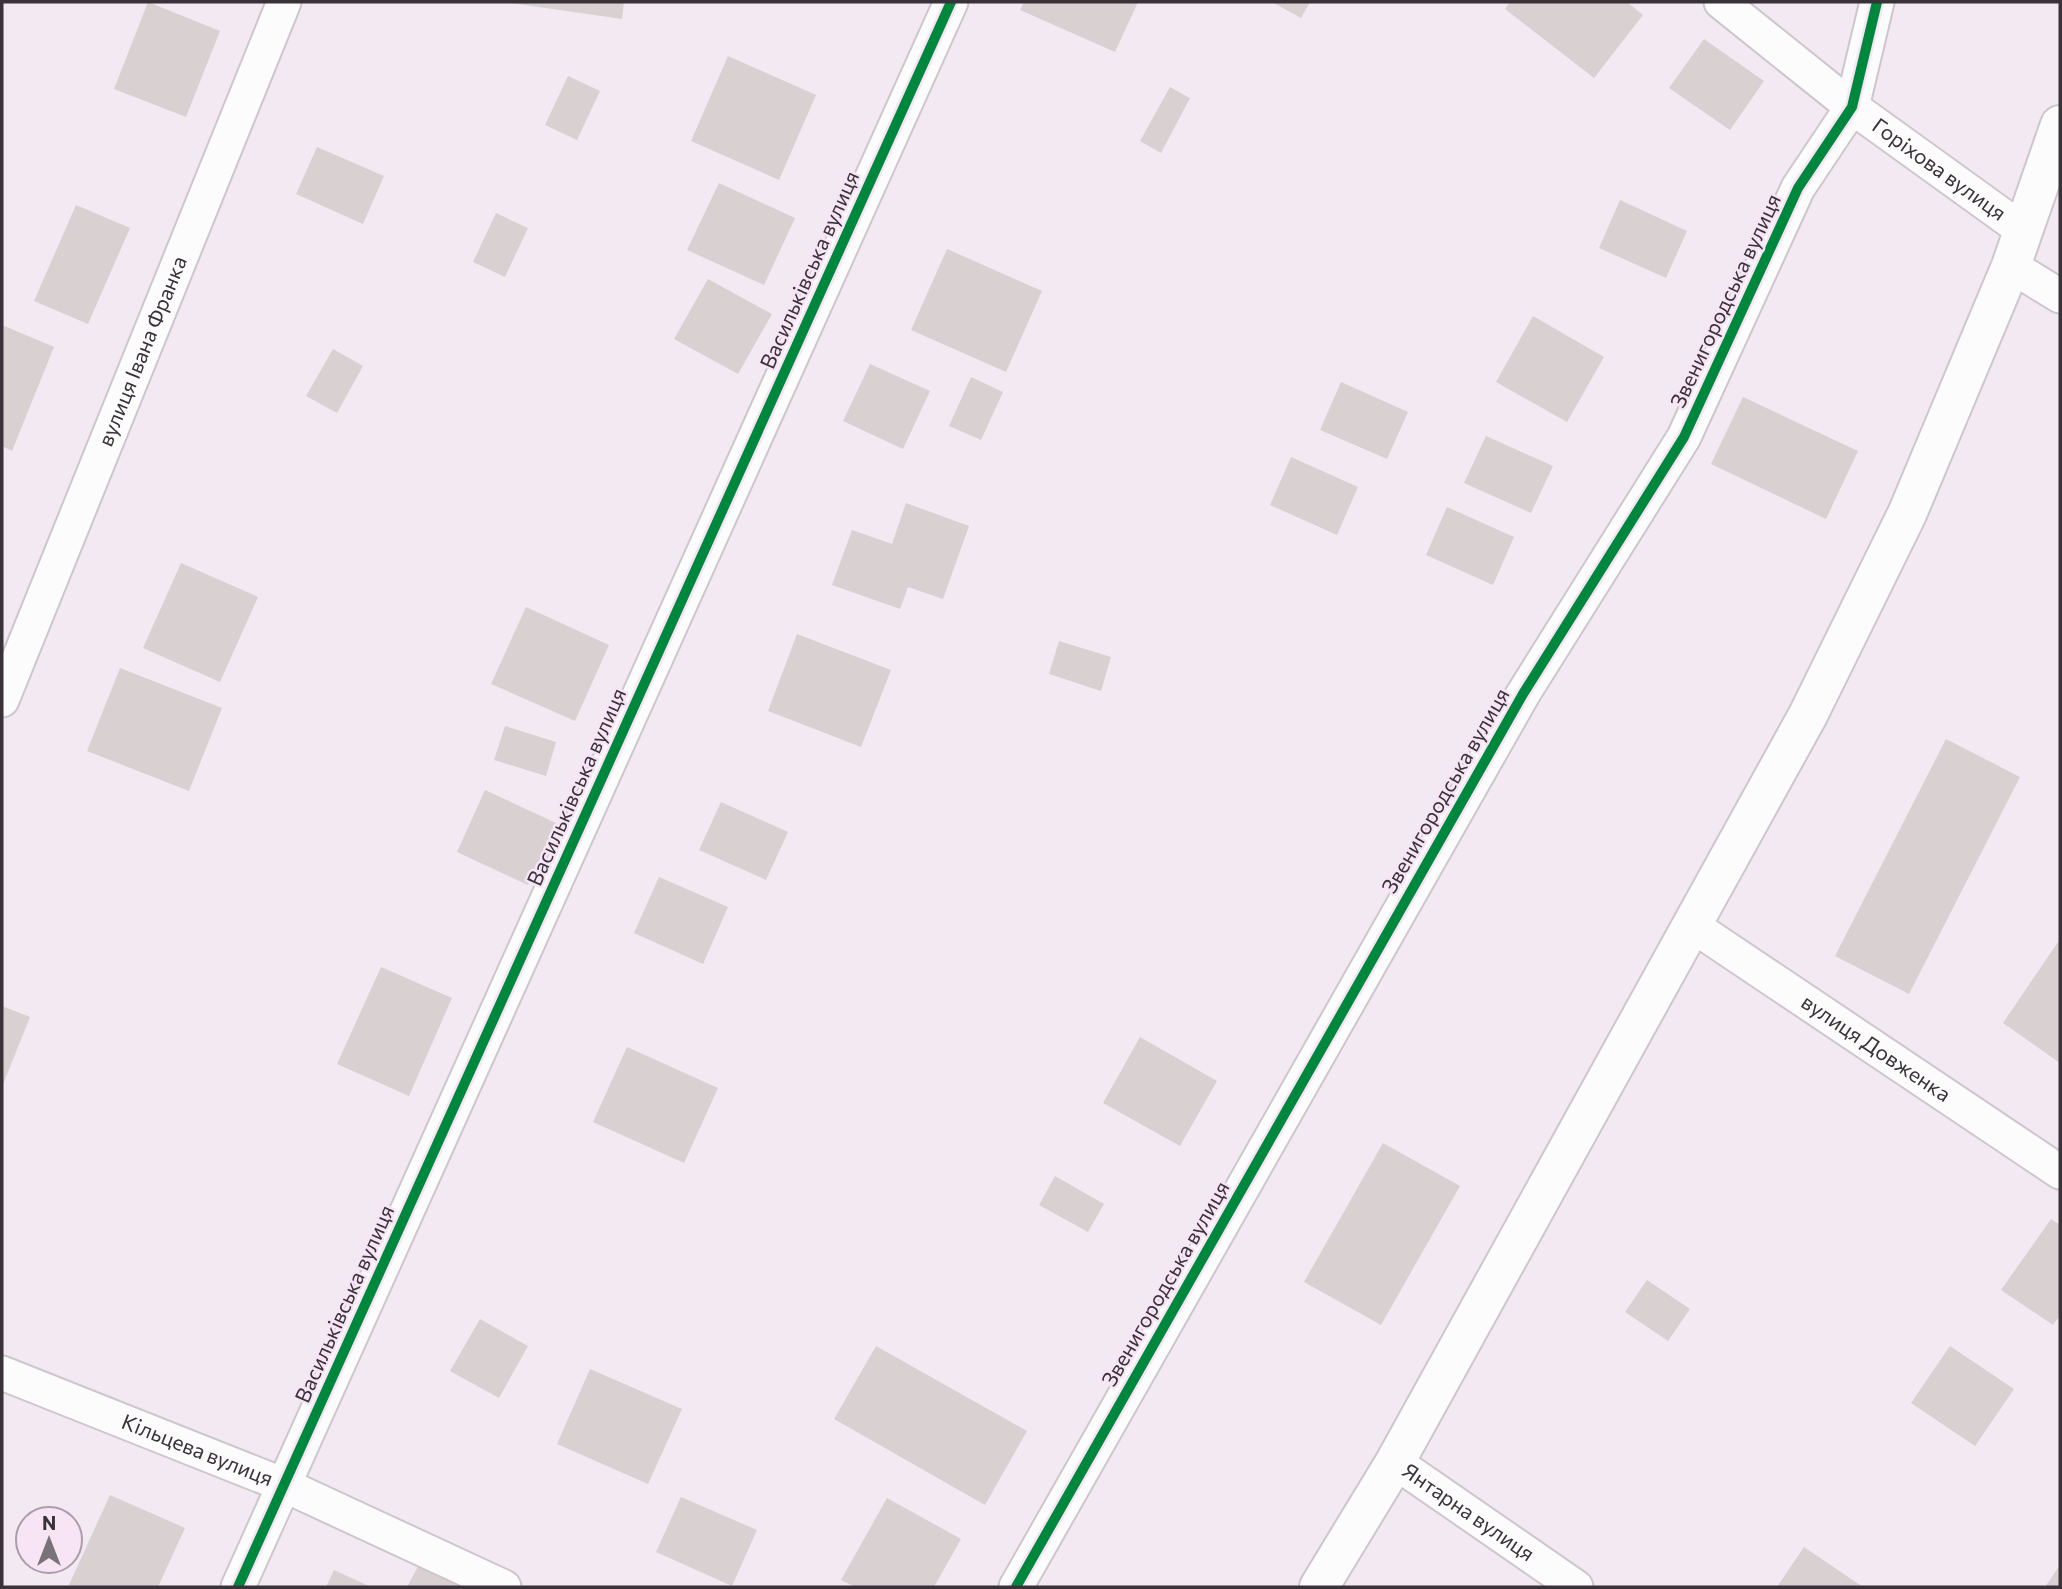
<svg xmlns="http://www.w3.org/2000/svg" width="2062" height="1589" viewBox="0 0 2062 1589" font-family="Commissioner,sans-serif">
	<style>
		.building { fill: #d8d0d1 }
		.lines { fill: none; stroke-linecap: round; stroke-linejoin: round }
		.minor-casing { stroke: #cec6cd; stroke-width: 37 }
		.tertiary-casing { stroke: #cec6cd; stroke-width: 42 }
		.minor { stroke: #fdfcfd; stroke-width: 33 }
		.tertiary { stroke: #fdfcfd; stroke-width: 38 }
		.cycleway-casing { stroke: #f7e5f6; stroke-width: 15 }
		.cycleway { stroke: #00873e; stroke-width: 10 }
		.labels { text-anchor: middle; stroke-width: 5; stroke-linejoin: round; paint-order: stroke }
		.street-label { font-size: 21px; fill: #393238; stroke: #f7e5f6 }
	</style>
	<rect width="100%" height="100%" fill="#f3e9f2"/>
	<path class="building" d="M148,2L220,31L186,117L114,89Z
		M511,2H624L622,19L511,3Z
		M1024,2H1138L1115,52L1020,10Z
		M1272,2H1310L1301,18Z
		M1510,2H1627L1643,15L1594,78L1505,9Z
		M1704,39L1764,81L1730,130L1669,88Z
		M728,56L816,95L779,180L691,141Z
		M568,76L600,91L577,140L545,125Z
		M1170,87L1190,98L1161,153L1140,141Z
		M317,147L384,176L363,224L296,194Z
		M719,183L795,218L764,285L687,250Z
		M1620,200L1687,231L1666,278L1599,248Z
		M76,205L130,228L88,324L34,301Z
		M496,213L528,228L505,277L473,262Z
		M947,249L1042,291L1006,372L911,330Z
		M708,279L772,314L738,374L674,339Z
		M1533,316L1604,357L1567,422L1496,382Z
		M2,325L54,347L12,451L2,446Z
		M333,349L363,366L337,413L306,396Z
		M870,364L930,391L903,449L843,421Z
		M971,377L1003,392L981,440L949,426Z
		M1341,382L1408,412L1387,459L1320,430Z
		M1743,397L1858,451L1826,519L1711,464Z
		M1486,436L1553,466L1531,513L1464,483Z
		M1291,457L1358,487L1337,535L1270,505Z
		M906,503L969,526L943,599L908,587L900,609L832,585L852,530L892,544Z
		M1447,507L1514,537L1493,585L1426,555Z
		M181,563L258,597L220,682L143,648Z
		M526,607L609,645L575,721L491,684Z
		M797,634L891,670L861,747L768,711Z
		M1059,641L1111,657L1101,691L1049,674Z
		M120,668L222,708L189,791L87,751Z
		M505,726L556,742L546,776L494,760Z
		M1946,739L2020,777L1909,994L1835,956Z
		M485,790L556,823L528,885L457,852Z
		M721,802L788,832L766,880L699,850Z
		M659,877L728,907L703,964L634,933Z
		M2060,939V1063L2003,1023Z
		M381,967L452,998L409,1096L337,1064Z
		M2,1006L30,1017L2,1087Z
		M1140,1037L1217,1081L1180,1146L1103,1103Z
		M627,1047L718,1088L684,1163L593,1122Z
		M1383,1143L1460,1186L1381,1325L1304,1282Z
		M1055,1176L1104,1204L1088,1232L1039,1205Z
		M2051,1219L2060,1225V1315L2053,1325L2001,1290Z
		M1647,1280L1690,1309L1668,1341L1625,1312Z
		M480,1319L528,1346L499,1398L450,1371Z
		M876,1346L1027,1431L985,1505L834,1419Z
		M1950,1346L2014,1389L1975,1446L1911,1403Z
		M590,1369L682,1409L648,1484L557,1444Z
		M110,1495L185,1528L158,1587H68Z
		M681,1497L757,1530L732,1586L656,1552Z
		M887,1498L961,1539L934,1587H855L841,1580Z
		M1804,1547L1863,1587H1777Z
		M422,1559L475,1587H407Z
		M2060,1565V1587H2045Z
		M334,1570L371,1587H326Z"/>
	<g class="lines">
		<g class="minor-casing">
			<g id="minor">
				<path id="s1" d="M1721,2L1852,107L2024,231"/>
				<path d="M2011,266L2060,296"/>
				<path id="s2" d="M2,700L284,2"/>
				<path id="s3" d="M1693,926L2060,1172"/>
				<path id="s4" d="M2,1373L284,1485L504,1587"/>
				<path id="s5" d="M1395,1462L1576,1587"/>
				<path d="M238,1587L951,2"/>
				<path d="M1016,1587L1523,694L1684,437L1798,188L1852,107L1877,2"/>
			</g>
		</g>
		<g class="tertiary-casing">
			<path id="tertiary" d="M1319,1587L1395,1462L1808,715L1907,514L2011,266L2060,125"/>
		</g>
		<use href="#minor" class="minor"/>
		<use href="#tertiary" class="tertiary"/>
		<g class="cycleway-casing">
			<path id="cycleway" d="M238,1587L951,2
				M1016,1587L1523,694L1684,437L1798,188L1852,107L1877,2"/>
		</g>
		<use href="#cycleway" class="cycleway"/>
	</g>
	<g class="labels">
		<g class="street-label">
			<text dy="7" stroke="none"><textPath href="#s1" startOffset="275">Горіхова вулиця</textPath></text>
			<text transform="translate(810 270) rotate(-66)" y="7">Васильківська вулиця</text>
			<text transform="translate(1726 301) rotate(-65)" y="7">Звенигородська вулиця</text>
			<text dy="7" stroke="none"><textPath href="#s2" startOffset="376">вулиця Івана Франка</textPath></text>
			<text transform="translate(577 787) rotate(-66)" y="7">Васильківська вулиця</text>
			<text transform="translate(1446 791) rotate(-60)" y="7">Звенигородська вулиця</text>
			<text dy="7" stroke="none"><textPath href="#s3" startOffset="220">вулиця Довженка</textPath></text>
			<text transform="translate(1166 1284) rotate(-60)" y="7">Звенигородська вулиця</text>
			<text transform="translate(345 1304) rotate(-66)" y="7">Васильківська вулиця</text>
			<text dy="7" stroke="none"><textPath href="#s4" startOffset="210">Кільцева вулиця</textPath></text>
			<text dy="7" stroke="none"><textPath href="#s5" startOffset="89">Янтарна вулиця</textPath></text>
		</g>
	</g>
	<rect width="2062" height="1589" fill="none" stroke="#393238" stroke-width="7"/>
	<g transform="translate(49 1540)"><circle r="33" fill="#f7e5f6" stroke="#ab9daa" stroke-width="2"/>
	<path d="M0-5L12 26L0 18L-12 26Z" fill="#7a7279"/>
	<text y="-10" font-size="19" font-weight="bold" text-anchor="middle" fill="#393238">N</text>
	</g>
</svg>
